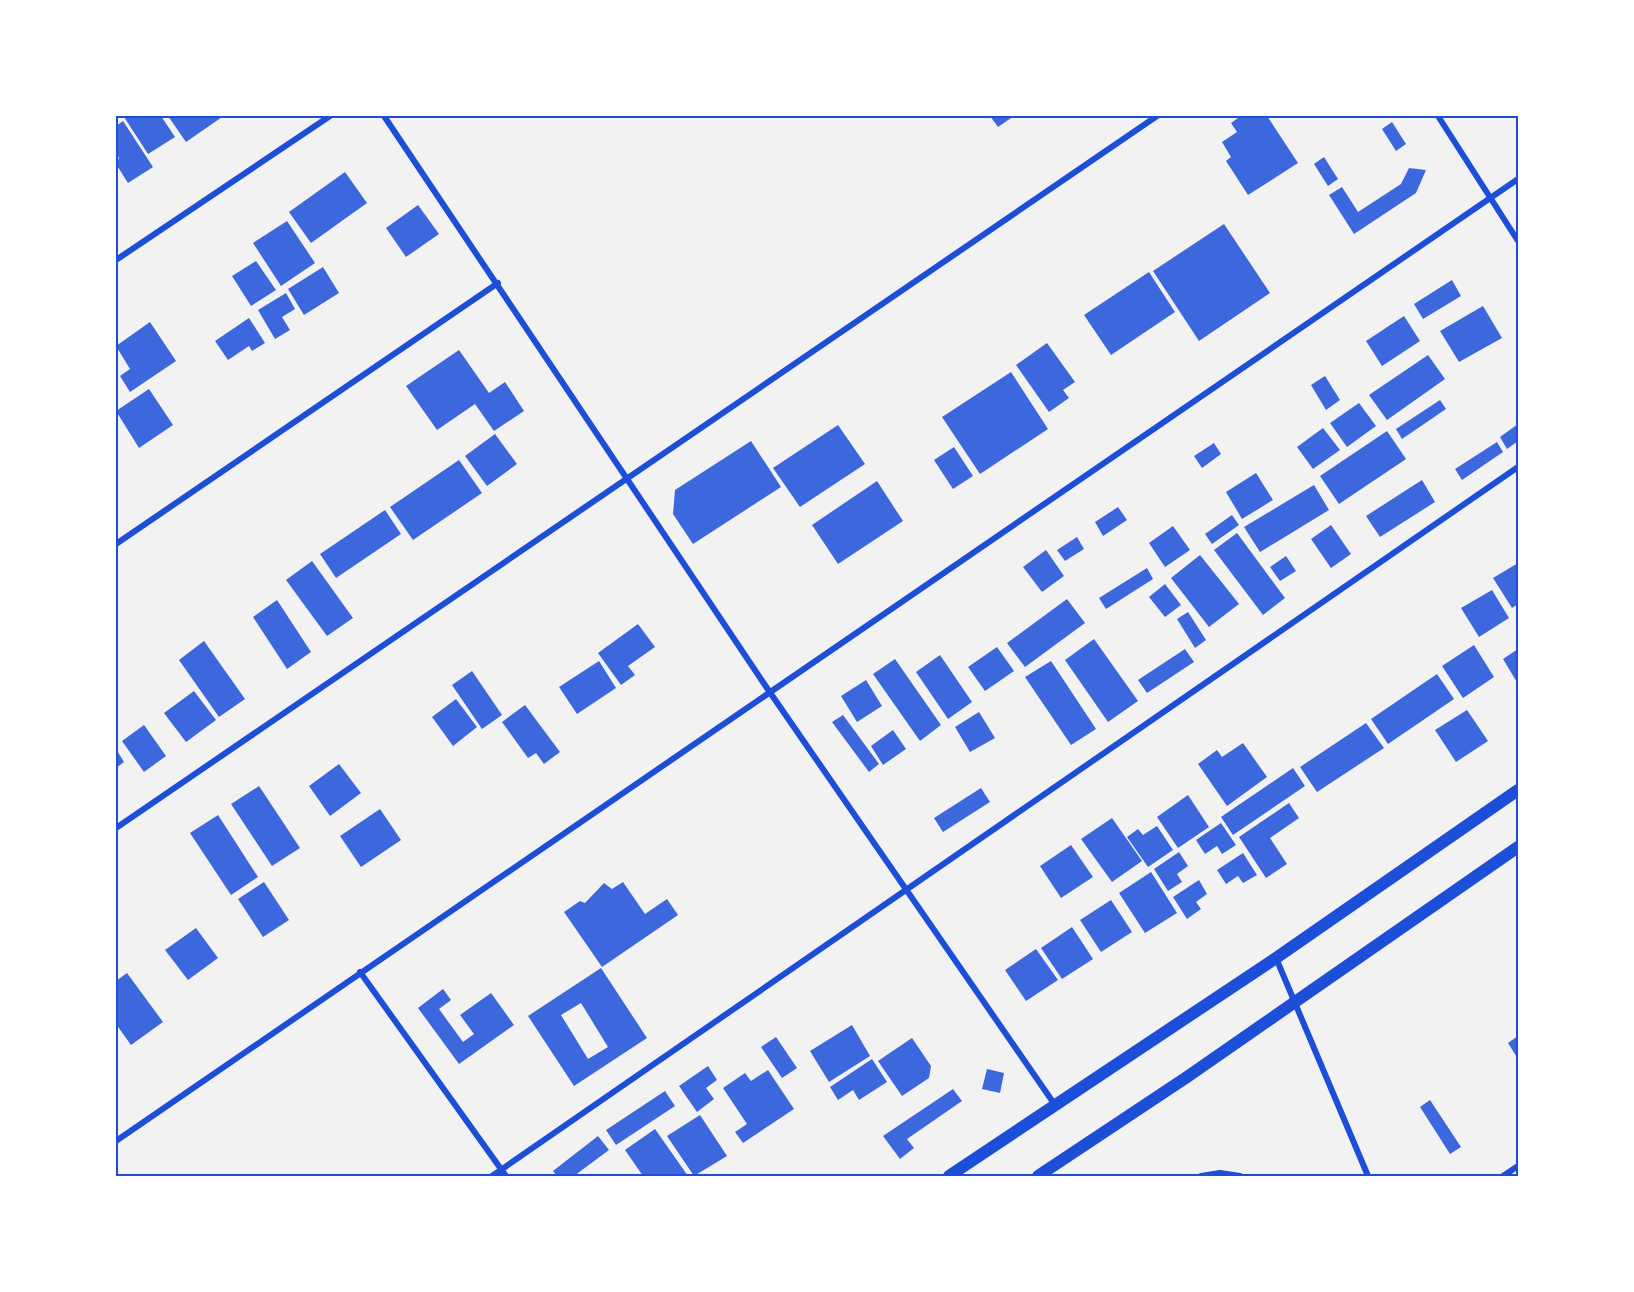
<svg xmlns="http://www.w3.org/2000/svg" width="1634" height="1292" viewBox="0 0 1634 1292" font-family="'Public Sans',sans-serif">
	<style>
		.building { fill: #3d67dc; fill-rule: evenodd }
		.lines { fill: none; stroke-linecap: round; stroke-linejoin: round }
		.minor { stroke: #1d4ed8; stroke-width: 6 }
		.secondary { stroke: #1d4ed8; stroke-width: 12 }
		.neatline { fill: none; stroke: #1d4ed8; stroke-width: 2 }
	</style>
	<rect width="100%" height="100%" fill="#f2f2f2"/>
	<path class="building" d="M127,116H161L175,137L148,154L124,117Z
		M168,116H221L222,117L186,142Z
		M990,116H1014L998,127Z
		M1241,116H1267L1298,163L1248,195L1226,161L1231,157L1222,142L1237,132L1231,123Z
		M123,121L153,167L128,183L116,164L119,158L116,153V126Z
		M1392,122L1406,144L1396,151L1382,129Z
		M1324,157L1338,179L1328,186L1314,164Z
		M1409,168L1426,170L1416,193L1354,234L1329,195L1342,187L1358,212L1401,184Z
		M345,172L367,203L311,243L289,212Z
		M418,205L439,234L406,257L386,228Z
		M287,221L315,263L281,286L253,243Z
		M1224,224L1270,293L1199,341L1153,271Z
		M256,261L276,290L251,306L232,276Z
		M323,267L339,293L304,315L288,289Z
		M1149,272L1175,312L1111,355L1084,315Z
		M1452,280L1461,296L1423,319L1414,304Z
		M286,293L295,309L282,317L290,330L275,339L258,310Z
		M1483,306L1502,338L1459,362L1440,331Z
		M1404,316L1420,341L1382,366L1366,341Z
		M249,318L265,343L252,351L249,346L228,360L215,341Z
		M150,322L176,361L130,392L120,376L130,369L116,346Z
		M1047,343L1075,382L1063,390L1069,398L1049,412L1016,365Z
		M459,350L489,393L505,382L524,411L494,431L475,404L437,430L406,386Z
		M1428,355L1445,379L1387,420L1369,395Z
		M1011,372L1048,429L980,474L942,417Z
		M1325,376L1340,400L1326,410L1311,385Z
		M149,389L173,425L139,448L116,411Z
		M1440,400L1446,409L1402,439L1396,429Z
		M1359,403L1376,426L1347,447L1330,423Z
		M1518,424V441L1507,449L1500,437Z
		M838,425L865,464L800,507L773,468Z
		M1323,428L1340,450L1313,469L1297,447Z
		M1387,431L1406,459L1339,504L1320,476Z
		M495,434L517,464L487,486L465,456Z
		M751,441L781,487L693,544L673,514L675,490Z
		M1497,442L1503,452L1462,480L1455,469Z
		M1214,443L1221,454L1202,468L1194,456Z
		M954,447L973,476L953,489L934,460Z
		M459,460L482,493L413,540L390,507Z
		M1256,473L1273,500L1242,519L1226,492Z
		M1422,480L1435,502L1380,537L1366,516Z
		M877,481L903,521L838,564L812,525Z
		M1314,485L1329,510L1260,552L1244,527Z
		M1118,507L1127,520L1103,536L1095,522Z
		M385,510L401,534L336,578L320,554Z
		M1232,515L1239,525L1212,544L1205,534Z
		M1331,525L1351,554L1331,568L1311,539Z
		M1173,526L1190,550L1165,567L1149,543Z
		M1237,533L1285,598L1263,615L1214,550Z
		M1077,537L1084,549L1065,561L1057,550Z
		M1046,550L1064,576L1042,592L1023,567Z
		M1200,555L1239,604L1209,627L1171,578Z
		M1286,556L1296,571L1280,581L1270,567Z
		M312,561L353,618L327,636L286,580Z
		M1518,563V604L1512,608L1493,578Z
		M1147,568L1153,579L1106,609L1099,598Z
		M1165,584L1181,605L1165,617L1149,597Z
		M1492,590L1509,618L1479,637L1461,608Z
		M1067,599L1085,623L1025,667L1007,643Z
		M277,600L311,652L287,669L253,617Z
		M1188,612L1206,640L1195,648L1177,619Z
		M638,624L655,647L628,666L635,675L621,685L598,653Z
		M1094,639L1138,701L1108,722L1065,660Z
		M204,641L245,699L219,717L179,660Z
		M1474,645L1494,677L1463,698L1442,666Z
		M997,647L1014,671L985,691L968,667Z
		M1185,649L1194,662L1147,693L1138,680Z
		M1518,649V684L1503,659Z
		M940,655L972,702L948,719L916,672Z
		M895,659L941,725L920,741L873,674Z
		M599,661L616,688L577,714L559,687Z
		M1051,661L1096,729L1071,745L1025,677Z
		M472,671L502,715L482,729L452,685Z
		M1437,674L1454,699L1388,744L1371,719Z
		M866,680L882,706L857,722L841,696Z
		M194,691L216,720L186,742L164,713Z
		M456,699L477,727L453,746L432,717Z
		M525,705L560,752L544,764L536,753L528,758L502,722Z
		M1467,710L1488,741L1456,762L1435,730Z
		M979,712L995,738L970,752L955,727Z
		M843,715L879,764L869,772L832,722Z
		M1366,723L1384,748L1317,792L1300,767Z
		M144,725L166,756L144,772L122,741Z
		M893,730L906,749L883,765L871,746Z
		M1243,743L1267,777L1227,806L1198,764L1217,750L1222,757Z
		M116,749L124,762L116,768Z
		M339,764L361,793L330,816L309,786Z
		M1293,768L1305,786L1233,835L1221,817Z
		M259,786L300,848L272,866L231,804Z
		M981,788L990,802L943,832L934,818Z
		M1188,795L1209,827L1178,848L1157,817Z
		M1289,803L1299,818L1270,838L1287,864L1266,878L1239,837Z
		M380,809L401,840L361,867L340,836Z
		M218,815L258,877L231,895L190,833Z
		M1112,818L1142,861L1112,882L1081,839Z
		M1221,823L1236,845L1222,854L1217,846L1205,854L1196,840Z
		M1157,826L1173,850L1148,867L1127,837L1138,829L1143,835Z
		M1071,845L1093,877L1061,898L1040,866Z
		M1179,852L1188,866L1177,874L1182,882L1168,891L1154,869Z
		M1243,853L1257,875L1243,883L1238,876L1226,884L1217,870Z
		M1151,872L1177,913L1145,933L1119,893Z
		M1199,880L1207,894L1196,902L1201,909L1187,919L1173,897Z
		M264,882L289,920L263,937L238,899Z
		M623,882L645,914L667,899L678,915L602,967L564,912L580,901L585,903L604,883L612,889Z
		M1111,900L1132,932L1101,952L1080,920Z
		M1072,927L1093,959L1062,979L1041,948Z
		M196,928L218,958L188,980L165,950Z
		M1036,949L1058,980L1026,1001L1005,970Z
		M601,968L647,1038L574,1086L528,1016ZM581,1003L608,1047L588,1059L561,1015Z
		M127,973L163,1022L131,1045L116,1024V981Z
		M443,989L451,1000L439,1009L463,1042L474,1034L460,1015L491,993L514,1025L459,1064L418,1008Z
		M852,1025L870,1056L829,1082L810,1051Z
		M1518,1036V1059L1508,1043Z
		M776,1037L797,1068L782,1078L761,1047Z
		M912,1038L931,1066L929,1078L902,1096L878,1061Z
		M872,1059L887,1082L859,1100L853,1090L838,1100L830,1087Z
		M708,1066L717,1080L706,1088L714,1099L697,1112L679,1086Z
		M987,1069L1004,1073L1000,1093L982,1089Z
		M768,1070L794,1109L743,1143L735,1132L747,1124L723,1088L745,1073L751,1081Z
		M953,1089L962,1101L907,1139L914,1148L900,1159L883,1136Z
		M665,1091L675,1106L616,1145L606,1130Z
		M1430,1100L1461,1147L1450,1154L1420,1107Z
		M700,1115L727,1156L694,1176L667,1136Z
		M655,1129L688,1176H643L625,1150Z
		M598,1136L609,1150L574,1176H557L553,1171Z"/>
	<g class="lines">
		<path class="minor" d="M384,116L769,691L1055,1105
			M1438,116L1518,241
			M116,260L330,116
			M116,544L498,283
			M116,828L1157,116
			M1276,958L1368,1176
			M360,972L506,1176
			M116,1141L1518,179
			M492,1176L1518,467
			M1201,1176L1220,1173L1240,1176
			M1503,1176L1518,1166"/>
		<path class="secondary" d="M949,1176L1276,958L1518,790
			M1038,1176L1187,1077L1518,847"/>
	</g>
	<rect width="1634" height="1292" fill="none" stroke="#ffffff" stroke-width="234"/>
	<rect x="117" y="117" width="1400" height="1058" class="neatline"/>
</svg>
